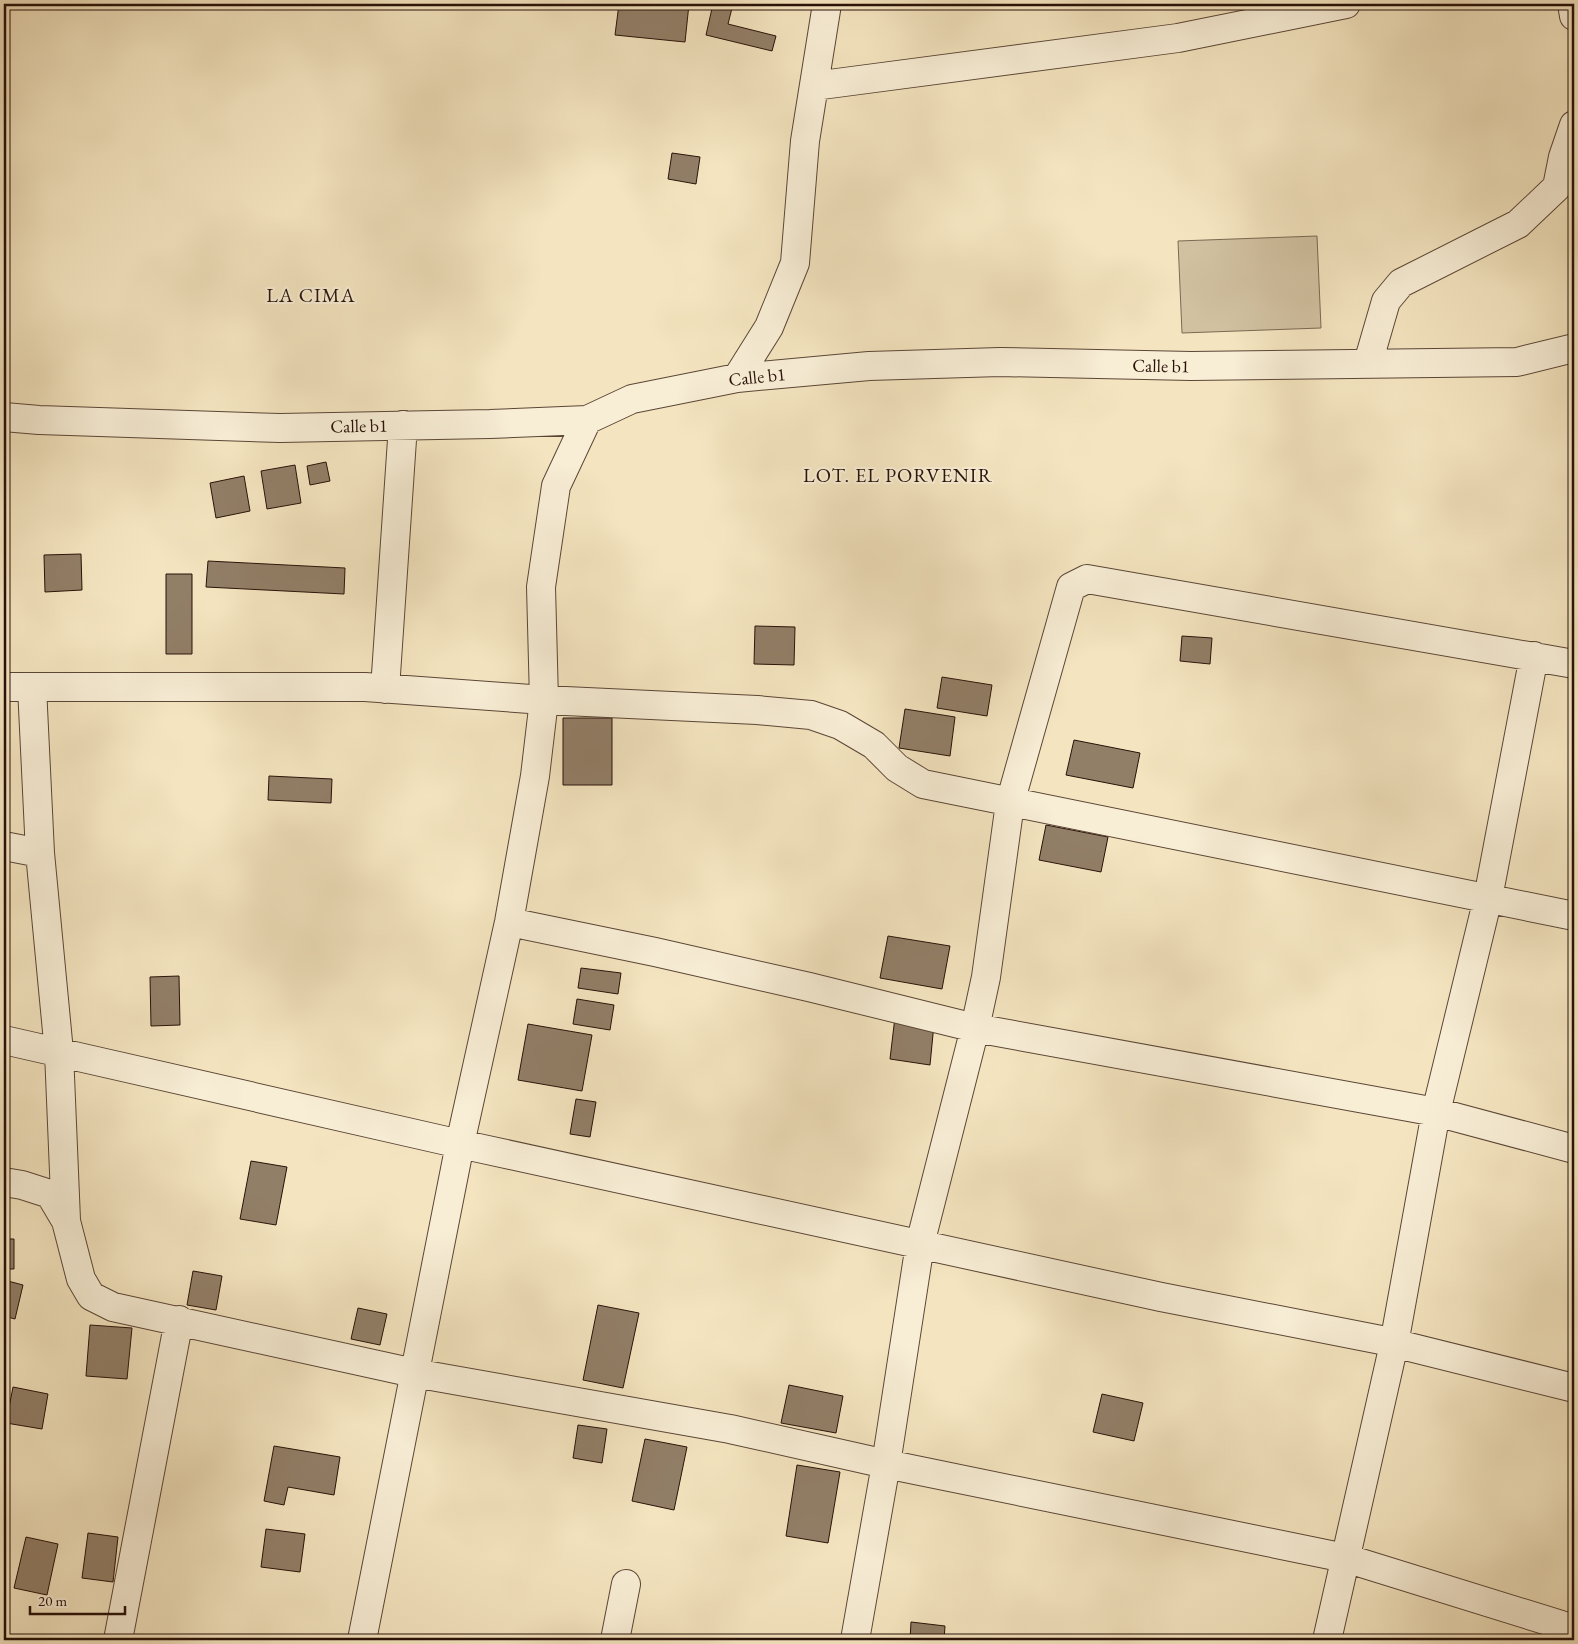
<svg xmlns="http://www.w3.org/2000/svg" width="1578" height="1644" viewBox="0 0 1578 1644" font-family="'EB Garamond',serif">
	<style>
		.green { fill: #d1c1a1; stroke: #7c6954 }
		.building { fill: #927f68; stroke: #281108 }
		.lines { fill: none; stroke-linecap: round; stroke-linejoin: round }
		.minor-casing { stroke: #5b4636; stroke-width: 30 }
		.minor { stroke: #f8eed6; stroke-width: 28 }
		.labels { text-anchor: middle; stroke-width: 4; stroke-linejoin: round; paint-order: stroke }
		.street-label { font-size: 18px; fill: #281108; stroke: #f8eed6 }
		.quarter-label { font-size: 20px; letter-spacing: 1px; fill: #281108; stroke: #f8eed6 }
	</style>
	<rect width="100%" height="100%" fill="#f4e5c0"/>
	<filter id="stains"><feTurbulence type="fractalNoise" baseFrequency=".004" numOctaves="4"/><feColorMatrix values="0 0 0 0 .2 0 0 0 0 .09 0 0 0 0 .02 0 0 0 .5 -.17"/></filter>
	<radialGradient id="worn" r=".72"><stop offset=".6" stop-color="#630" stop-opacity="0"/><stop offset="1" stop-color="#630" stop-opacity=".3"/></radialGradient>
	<path class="green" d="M1317,236L1321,328L1182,333L1178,241Z"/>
	<path class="building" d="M619,4H689L685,42L615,35Z
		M713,4H733L728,24L776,36L772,51L706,35Z
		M672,153L700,157L696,184L668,179Z
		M326,462L330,481L310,485L307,466Z
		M295,465L301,503L267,509L261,471Z
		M244,476L250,511L216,518L210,483Z
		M81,554L82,590L45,592L44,555Z
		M208,561L345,568L344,594L206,587Z
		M166,574H192V654H166Z
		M755,626L795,627L794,665L754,664Z
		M1182,636L1212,638L1210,664L1180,661Z
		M942,677L992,685L987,716L937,708Z
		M905,709L955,717L950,756L899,748Z
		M563,718H612V785H563Z
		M1074,740L1140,753L1133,788L1066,775Z
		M269,776L332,779L331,803L268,800Z
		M1046,825L1108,837L1101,872L1039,860Z
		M888,936L950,946L942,989L880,978Z
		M581,968L621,973L618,994L578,988Z
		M179,976L180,1025L151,1026L150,977Z
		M577,999L614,1005L610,1030L573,1024Z
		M895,1017L934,1024L930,1065L890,1059Z
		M528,1024L592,1035L582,1091L518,1080Z
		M576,1099L596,1102L590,1137L570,1134Z
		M251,1161L287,1167L276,1225L240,1219Z
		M4,1239H14V1269H4Z
		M193,1271L222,1276L216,1310L187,1305Z
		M4,1280L23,1285L15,1319L4,1316Z
		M598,1305L639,1313L623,1388L583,1380Z
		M358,1308L387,1314L380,1345L351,1339Z
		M90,1325L132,1328L127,1379L86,1376Z
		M789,1385L843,1396L836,1433L781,1423Z
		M13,1387L48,1394L42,1429L6,1423Z
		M1102,1394L1143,1403L1134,1441L1093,1432Z
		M578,1425L607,1429L602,1463L573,1458Z
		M645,1439L687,1447L674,1510L632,1501Z
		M274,1446L340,1457L334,1495L288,1487L284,1505L264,1501Z
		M797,1465L840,1472L828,1543L786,1536Z
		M266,1529L305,1534L300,1572L261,1567Z
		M88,1533L118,1537L113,1582L82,1578Z
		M26,1537L58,1544L47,1595L14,1588Z
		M911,1622L945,1626L944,1640H910Z"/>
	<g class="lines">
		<g class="minor-casing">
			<path id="minor" d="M1572,4L1574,16
				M814,86L1178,38L1346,4
				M1368,363L1386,301L1401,283L1518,224L1557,187L1563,157L1574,125
				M737,378L769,327L795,263L805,141L827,4
				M4,417L39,420L280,428L490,424L587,420L632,399L737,378L869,366L1000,362L1191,366L1517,362L1574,348
				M4,687H365L544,700L757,710L811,715L840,725L874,745L897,768L923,784L1574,916
				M32,687L40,853L59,1052L66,1220
				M385,689L403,425
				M4,846L40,853
				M509,922L655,952L809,987L975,1028L1436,1112L1574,1149
				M4,1040L460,1144L1161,1297L1381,1340L1574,1388
				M4,1182L22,1185L50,1194L66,1221L81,1279L91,1296L113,1307L414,1373L730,1429L886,1464L1345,1558L1574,1629
				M118,1640L179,1320
				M362,1640L460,1144L509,922L535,776L544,700L541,587L556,486L587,420
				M615,1640L626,1584
				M855,1640L886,1464L920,1244L975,1028L986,977L1010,803L1071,587L1087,579L1574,664
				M1327,1640L1394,1344L1436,1112L1488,898L1534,656"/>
		</g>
		<use href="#minor" class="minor"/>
	</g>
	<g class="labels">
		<g class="street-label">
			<text transform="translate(1161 366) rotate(1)" y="6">Calle b1</text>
			<text transform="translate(757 377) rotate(-6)" y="6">Calle b1</text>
			<text transform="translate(359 426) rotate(-1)" y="6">Calle b1</text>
		</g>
		<g class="quarter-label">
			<text x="311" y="302">LA CIMA</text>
			<text x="898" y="482">LOT. EL PORVENIR</text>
		</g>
	</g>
	<rect width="1578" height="1644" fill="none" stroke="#f4e5c0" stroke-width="20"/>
	<rect x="5" y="5" width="1568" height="1634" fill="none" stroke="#281108" stroke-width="2.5"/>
	<rect x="10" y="10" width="1558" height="1624" fill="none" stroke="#281108"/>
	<path d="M30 1606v8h95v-8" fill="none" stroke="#281108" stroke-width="2.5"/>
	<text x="38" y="1606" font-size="15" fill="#281108" stroke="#f8eed6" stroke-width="4" paint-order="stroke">20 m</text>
	<rect width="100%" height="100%" filter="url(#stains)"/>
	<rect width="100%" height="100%" fill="url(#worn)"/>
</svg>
